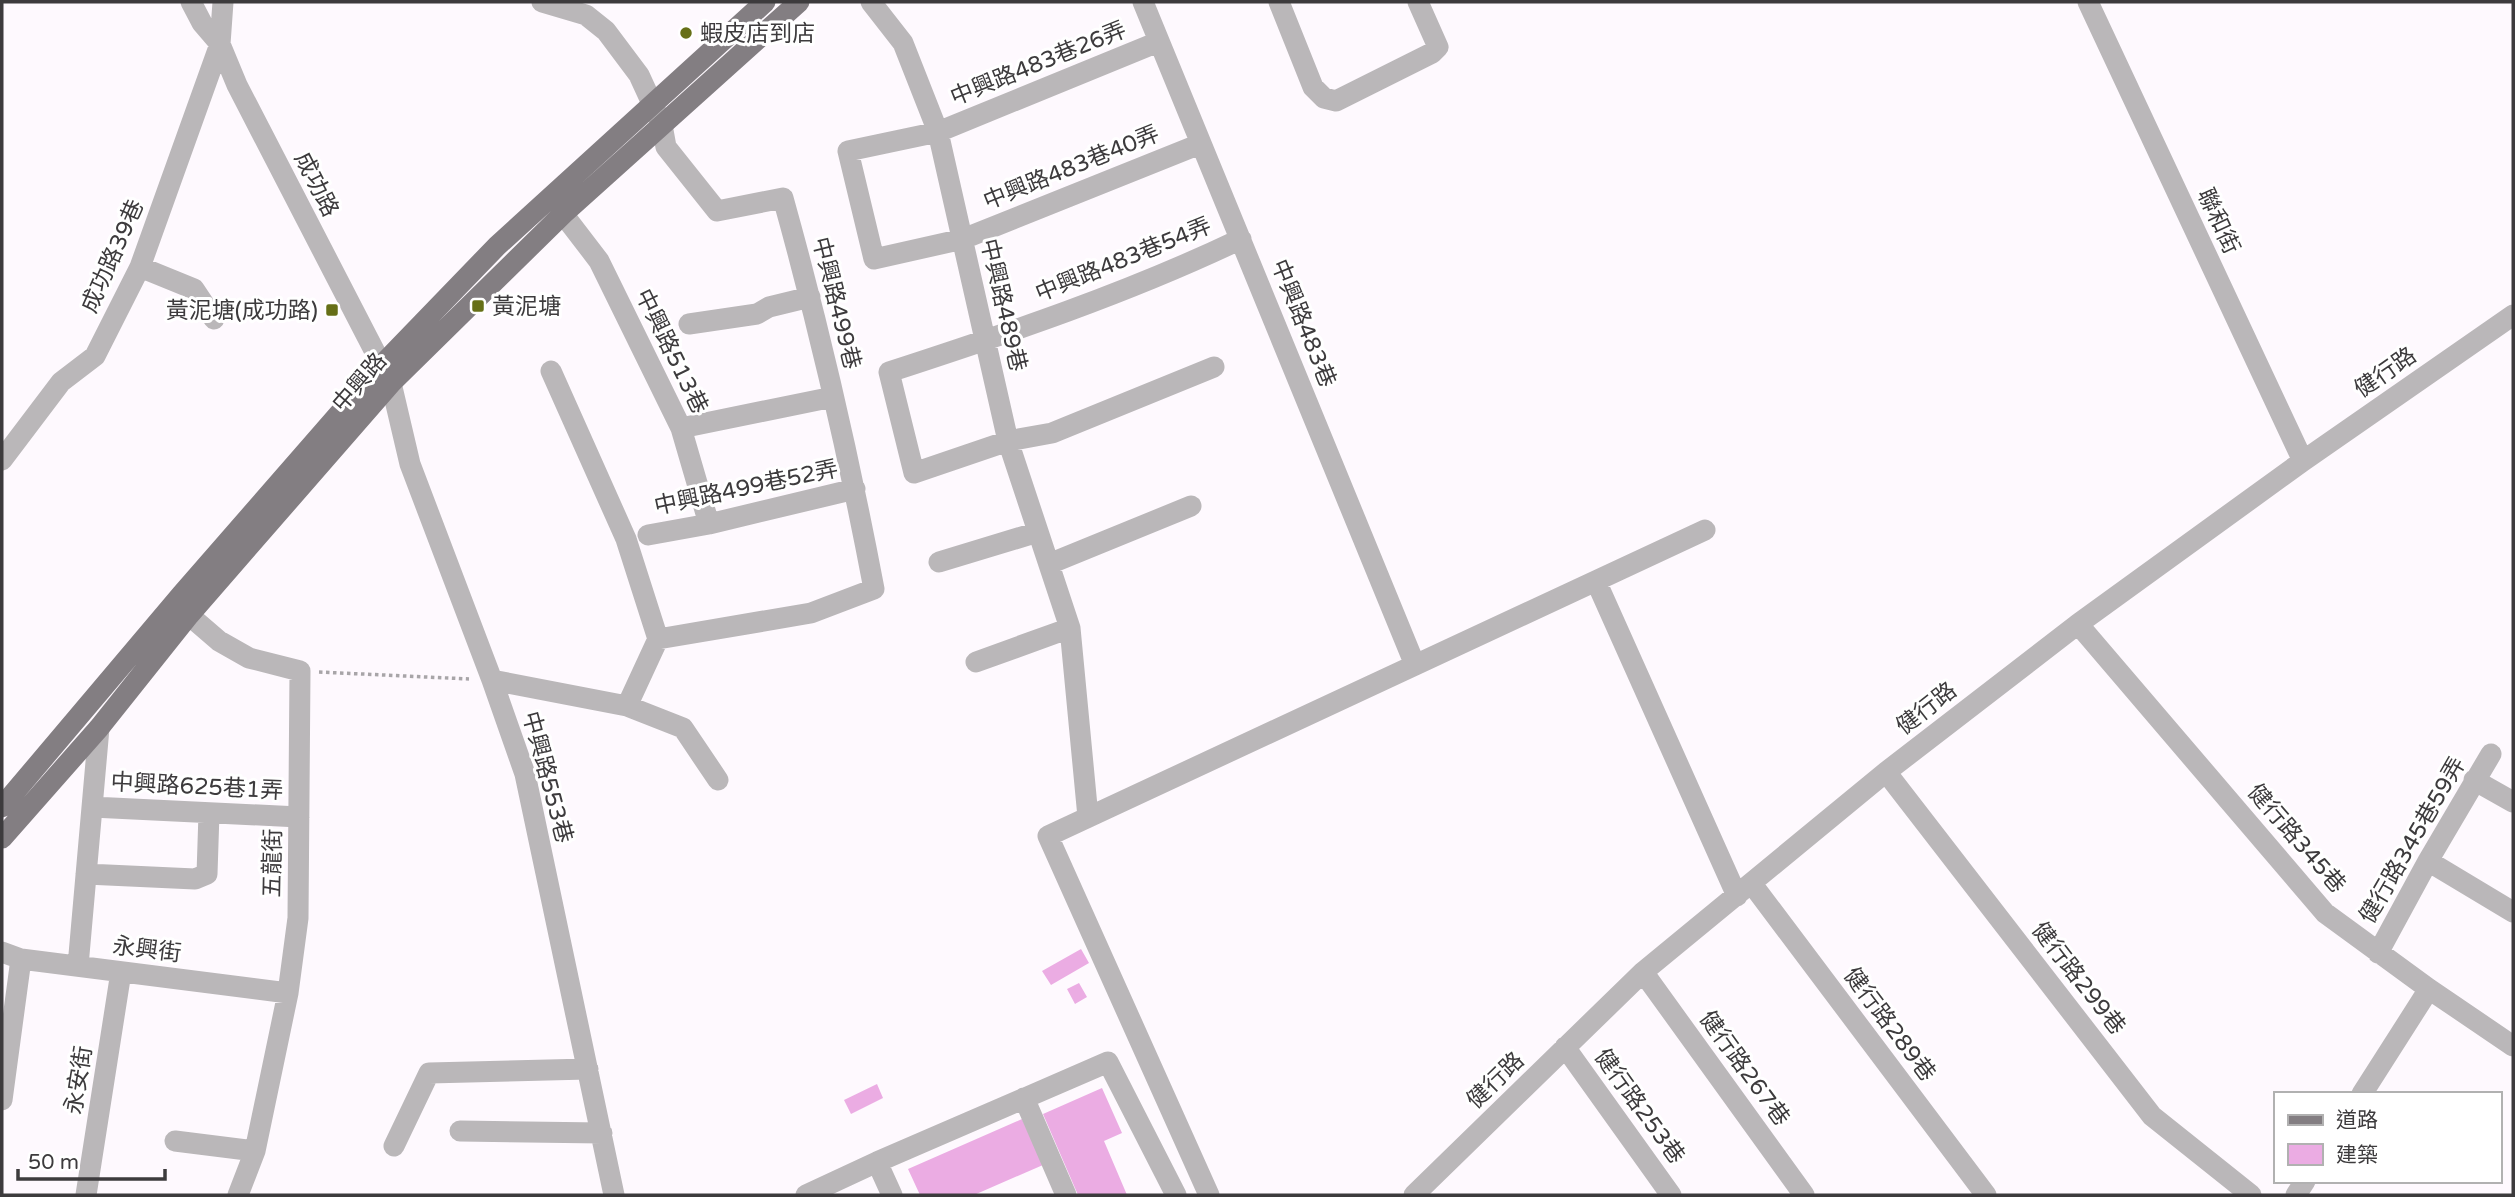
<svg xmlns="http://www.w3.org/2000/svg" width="2515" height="1197" viewBox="0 0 2515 1197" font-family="'Varela Round','Noto Sans TC',sans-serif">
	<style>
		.building { fill: #ebace3 }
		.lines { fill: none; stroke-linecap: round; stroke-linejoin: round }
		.path { stroke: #a8a5a8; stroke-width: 3.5; stroke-dasharray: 3.5 3.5; stroke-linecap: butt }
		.minor { stroke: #bab7b9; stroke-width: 21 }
		.major { stroke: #837e82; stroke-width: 21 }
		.poi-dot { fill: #666f17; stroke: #fff; stroke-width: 2.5 }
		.labels { text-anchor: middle; stroke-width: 6; stroke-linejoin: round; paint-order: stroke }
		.poi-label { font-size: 23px; fill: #3d3b3d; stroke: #fff; text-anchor: start }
		.street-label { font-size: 23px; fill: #3d3b3d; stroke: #fff }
	</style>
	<rect width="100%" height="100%" fill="#fef9fe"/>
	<path class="building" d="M1081,949L1089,963L1051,985L1042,971Z
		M1079,983L1087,997L1075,1004L1067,989Z
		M877,1084L883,1098L851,1114L844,1100Z
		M1102,1088L1122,1133L1104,1141L1127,1195H1078L1043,1114Z
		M1022,1119L1043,1165L974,1195H920L908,1169Z"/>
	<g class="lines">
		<path class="path" d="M319,672L469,679"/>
		<path class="minor" d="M223,2L220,44L237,85L391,383L410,464L492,680L525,774L614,1195
			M542,2L586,15L606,31L639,75L662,125L666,147L717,211L783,198C819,327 849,457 874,589L811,613L658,639
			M871,2L903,43L938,132L1008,441L1070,628L1088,817
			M1143,2L1415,665
			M1279,2L1313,87L1324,98L1336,101L1432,53L1438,47L1418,2
			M2088,2L2303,461
			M1158,42L938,132L848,151L874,259L963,239L1200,144
			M563,214L599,261L681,428L709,524
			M140,267L194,289L214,319
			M689,324L757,314L769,307L810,297
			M1214,367L1052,433L1008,441L914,473L889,372C1009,333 1128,293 1241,239
			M551,371L626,539L658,639L627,706
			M681,428L833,397
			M2,460L61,382L95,356L140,267L220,44L202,23L191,2
			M648,535L709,524L855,489
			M939,562L1038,532
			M1049,564L1191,506
			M1596,581L1737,896
			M176,604L219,641L249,658L300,671L298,918L288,993L255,1151L238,1195
			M2078,624L2325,913L2429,989L2513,1046
			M976,662L1070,628
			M492,680L627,706L683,728L718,780
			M1886,772L2152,1116L2251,1195
			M2474,780L2513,802
			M92,807L299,817
			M2428,861L2513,912
			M86,874L195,879L207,874L209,813
			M1752,884L1986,1195
			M2,952L21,959L288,993
			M2378,953L2428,861L2491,754
			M78,966L99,728
			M1643,972L1804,1195
			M1565,1047L1671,1195
			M2362,1094L2429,989
			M1024,1098L1066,1195
			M2,1100L21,959
			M460,1131L602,1133
			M175,1141L255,1151
			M394,1146L429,1073L588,1069
			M877,1162L892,1195
			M86,1195L121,972
			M806,1195L877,1162L1108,1062L1176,1195
			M1209,1195L1048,836L1705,530
			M1414,1195L1643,972L1886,772L2078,624L2303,461L2513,315
			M2296,1195L2305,1181"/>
		<path class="major" d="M2,807L182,594L381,366L497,246L765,2
			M2,838L99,728L189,615L391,383L563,214L799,2"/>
	</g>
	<g class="poi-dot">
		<circle cx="686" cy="33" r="7"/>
		<rect x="471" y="299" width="14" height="14" rx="3.5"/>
		<rect x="325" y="303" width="14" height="14" rx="3.5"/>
	</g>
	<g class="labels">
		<g class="poi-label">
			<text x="700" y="41">蝦皮店到店</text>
			<text x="492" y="314">黃泥塘</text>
			<text x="318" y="318" text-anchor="end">黃泥塘(成功路)</text>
		</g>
		<g class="street-label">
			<text transform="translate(1038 63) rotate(-22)" y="8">中興路483巷26弄</text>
			<text transform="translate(1071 167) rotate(-22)" y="8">中興路483巷40弄</text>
			<text transform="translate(317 184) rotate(63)" y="8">成功路</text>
			<text transform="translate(2219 221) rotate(65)" y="8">聯和街</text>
			<text transform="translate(112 256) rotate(-66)" y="8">成功路39巷</text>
			<text transform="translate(1123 259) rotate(-22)" y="8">中興路483巷54弄</text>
			<text transform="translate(837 303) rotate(76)" y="8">中興路499巷</text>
			<text transform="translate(1004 305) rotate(77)" y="8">中興路489巷</text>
			<text transform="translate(1304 323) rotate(68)" y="8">中興路483巷</text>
			<text transform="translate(672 351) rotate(64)" y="8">中興路513巷</text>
			<text transform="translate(2385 372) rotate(-35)" y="8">健行路</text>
			<text transform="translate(359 382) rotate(-49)" y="8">中興路</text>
			<text transform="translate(746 487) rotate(-12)" y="8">中興路499巷52弄</text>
			<text transform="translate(1926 708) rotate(-38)" y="8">健行路</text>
			<text transform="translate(548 777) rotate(75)" y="8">中興路553巷</text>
			<text transform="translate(197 786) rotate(3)" y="8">中興路625巷1弄</text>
			<text transform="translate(2297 838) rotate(49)" y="8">健行路345巷</text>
			<text transform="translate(2412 840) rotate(-60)" y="8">健行路345巷59弄</text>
			<text transform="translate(272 863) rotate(-89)" y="8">五龍街</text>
			<text transform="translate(147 949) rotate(7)" y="8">永興街</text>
			<text transform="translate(2079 978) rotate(52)" y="8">健行路299巷</text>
			<text transform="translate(1890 1024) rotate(53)" y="8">健行路289巷</text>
			<text transform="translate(1745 1068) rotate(54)" y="8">健行路267巷</text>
			<text transform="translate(78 1080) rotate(-81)" y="8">永安街</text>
			<text transform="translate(1495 1080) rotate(-44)" y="8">健行路</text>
			<text transform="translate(1640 1106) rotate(54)" y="8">健行路253巷</text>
		</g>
	</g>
	<rect width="2515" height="1197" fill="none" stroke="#3d3b3d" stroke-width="7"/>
	<rect x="2274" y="1092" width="228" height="91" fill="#ffffff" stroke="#b1b1b1" stroke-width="2"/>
	<rect x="2288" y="1115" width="35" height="10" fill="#837e82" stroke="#b1b1b1" stroke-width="2"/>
	<text x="2336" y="1127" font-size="21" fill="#3d3b3d">道路</text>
	<rect x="2288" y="1144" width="35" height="21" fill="#ebace3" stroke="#b1b1b1" stroke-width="2"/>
	<text x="2336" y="1162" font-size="21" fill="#3d3b3d">建築</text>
	<path d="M18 1169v10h147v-10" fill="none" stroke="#3d3b3d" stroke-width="3.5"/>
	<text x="28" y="1169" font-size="21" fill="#3d3b3d" stroke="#ffffff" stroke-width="5" paint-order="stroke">50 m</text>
</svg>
